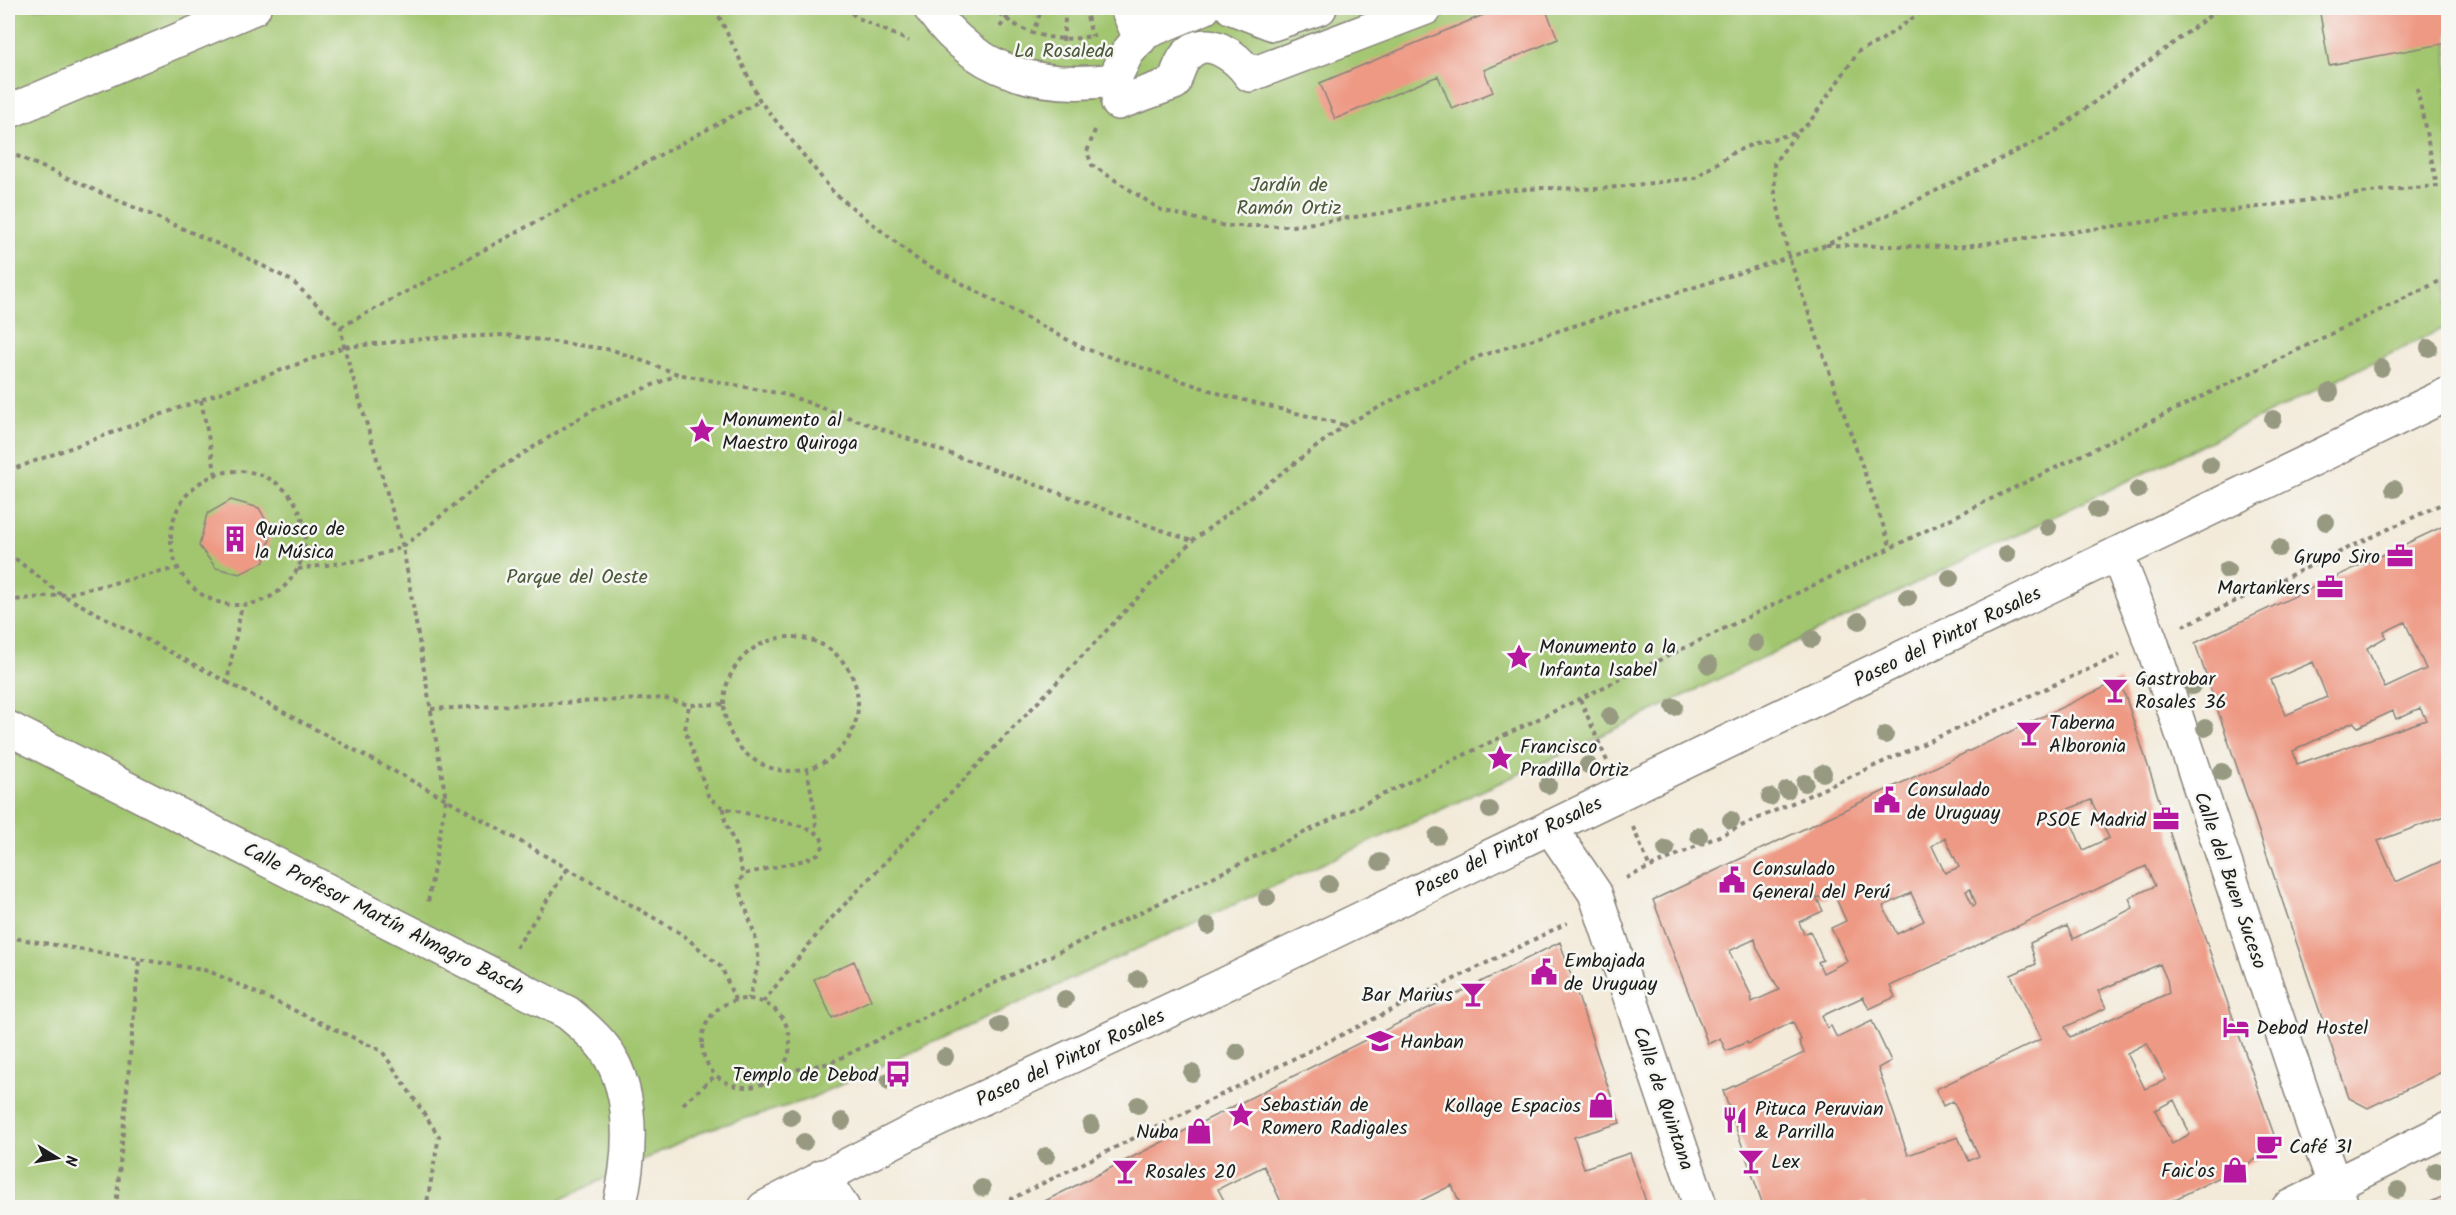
<svg xmlns="http://www.w3.org/2000/svg" width="2456" height="1215" viewBox="0 0 2456 1215" font-family="Kalam,sans-serif">
	<style>
		.green { fill: #a2c670; stroke: #5f7146; stroke-width: 1.5 }
		.building { fill: #ee9984; fill-rule: evenodd }
		.lines { fill: none; stroke-linecap: round; stroke-linejoin: round }
		.minor-casing { stroke: #88837a; stroke-width: 36 }
		.major-casing { stroke: #88837a; stroke-width: 36 }
		.path { stroke: #88837a; stroke-width: 4; stroke-dasharray: 4.5 4.5; stroke-linecap: butt }
		.minor { stroke: #fff; stroke-width: 33 }
		.major { stroke: #fff; stroke-width: 33 }
		.tree { fill: #979a81 }
		.labels { text-anchor: middle; stroke-width: 5; stroke-linejoin: round; paint-order: stroke }
		.park-label { font-size: 20px; fill: #4b5839; stroke: #f6f6f2 }
		.poi-label { font-size: 20px; fill: #1c1c1c; stroke: #f6f6f2; text-anchor: start }
		.street-label { font-size: 20px; fill: #1c1c1c; stroke: #f6f6f2 }
	</style>
	<rect width="100%" height="100%" fill="#f6f6f2"/>
	<filter id="ink" filterUnits="userSpaceOnUse"><feTurbulence type="fractalNoise" baseFrequency=".0167" numOctaves="2"/><feDisplacementMap in="SourceGraphic" scale="12" xChannelSelector="R" yChannelSelector="G"/><feConvolveMatrix kernelMatrix="1 2 1 2 8 2 1 2 1" color-interpolation-filters="sRGB"/></filter>
	<filter id="wash" filterUnits="userSpaceOnUse"><feTurbulence type="fractalNoise" baseFrequency=".008" numOctaves="4" result="noise"/><feDisplacementMap in="SourceGraphic" scale="24" xChannelSelector="R" yChannelSelector="G"/><feGaussianBlur stdDeviation="1.35" result="paint"/><feColorMatrix in="noise" values="0 0 0 0 0 0 0 0 0 0 0 0 0 0 0 0 0 1.4 0 .05"/><feComposite in="paint" operator="in"/></filter>
	<g filter="url(#wash)">
		<rect width="100%" height="100%" fill="#f3ead9"/>
		<path class="green" d="M8,8H2448V326L1580,746L807,1100L703,1131L545,1207H8Z"/>
		<g id="blocks">
			<path class="building" d="M1500,8H1545L1558,39L1484,70L1493,92L1452,109L1438,76L1335,119L1320,83Z
				M2319,8H2448V43L2329,65Z
				M231,500L259,508L272,531L264,562L240,574L216,568L199,546L207,514Z
				M2448,524V815L2378,841L2396,882L2448,858V1069L2368,1108L2349,1098L2195,643ZM2405,622L2426,669L2385,688L2367,648L2386,637L2384,632ZM2313,662L2327,697L2286,715L2271,680ZM2420,708L2426,720L2297,764L2293,751L2353,722L2358,727L2393,711L2396,719Z
				M2120,680L2192,901L2274,1135L2265,1155L2157,1208H1867L1866,1202L1851,1208H1764L1723,1091L1804,1053L1799,1041L1801,1040L1793,1022L1748,1044L1747,1042L1726,1051L1720,1038L1708,1044L1653,900ZM2091,800L2109,838L2083,850L2066,810ZM1945,837L1959,867L1945,873L1932,846ZM2146,866L2155,886L2129,898L2133,908L2073,939L2067,926L2030,943L2036,964L2011,975L2041,1039L1936,1089L1943,1106L1953,1101L1979,1156L1969,1161L1958,1137L1908,1155L1878,1068L1891,1061L1872,1021L1837,1038L1831,1026L1827,1028L1822,1016L1863,997L1869,1009L1895,997L1890,986ZM1970,889L1976,904L1973,906L1966,891ZM1911,893L1924,921L1897,934L1883,906ZM1834,894L1846,921L1831,928L1847,961L1823,973L1818,962L1823,960L1810,931L1804,934L1799,922L1823,911L1816,897L1825,898ZM1755,939L1757,948L1779,990L1752,1002L1751,995L1729,951ZM2160,964L2167,980L2169,993L2070,1037L2065,1027L2106,1008L2098,991ZM2147,1043L2166,1080L2145,1089L2127,1053ZM2174,1100L2190,1134L2172,1144L2155,1110Z
				M1560,942L1620,1123L1574,1137L1584,1168L1630,1153L1648,1208H1462L1452,1185L1406,1208H1284L1264,1166L1218,1189L1228,1208H1031Z
				M854,961L871,1000L832,1018L814,979Z
				M2448,1193V1208H2418L2444,1196Z"/>
		</g>
	</g>
	<g filter="url(#ink)">
		<use href="#blocks" fill-opacity="0" stroke="#88837a" stroke-width="1.5"/>
		<g class="lines">
			<g class="minor-casing">
				<path id="minor" d="M930,8C975,72 1039,90 1114,80L1127,53L1144,33L1204,8
					M1127,8L1140,39
					M1232,8L1273,24L1320,8
					M1118,103L1174,83C1177,74 1180,63 1186,56C1206,32 1237,57 1250,75L1426,8
					M8,112L254,8
					M2117,554L2151,641L2314,1128L2343,1208
					M8,728L568,1013C581,1024 595,1035 605,1049C636,1094 631,1156 619,1208
					M1550,827L1595,893L1701,1208
					M822,1176L843,1208"/>
			</g>
			<g class="major-casing">
				<path id="major" d="M764,1208L923,1126L1213,990L2448,394
					M2288,1208L2448,1129"/>
			</g>
			<path class="path" d="M715,8L760,101L834,193L918,260L1083,348L1224,395L1344,425
				M844,8L858,18L909,41
				M993,8C1020,34 1057,45 1095,35
				M1085,8L1092,36
				M1757,8H1783
				M1000,27L1014,8
				M1032,35L1042,8
				M1063,41L1066,8
				M2417,88L2437,186
				M1095,130L1087,152L1092,165L1161,210L1225,226H1292L1383,213L1473,193L1542,188L1599,189L1695,178L1734,152L1756,143L1796,133L1809,123L1859,51L1880,41L1927,8
				M1796,134L1774,163L1775,194L1789,257L1891,548
				M8,152L236,252L292,281L341,327L344,347L403,547L446,799L428,902
				M1826,245L1958,247L2378,191L2437,186L2448,188
				M341,327L760,101
				M201,400L216,475
				M8,471L344,347L433,338L505,335L613,350L678,374L787,395L1192,541
				M171 538a67 67 0 1 1 134 0a67 67 0 1 1-134 0Z
				M8,553L62,595L227,682L242,605
				M298,569L362,560L403,547L497,470L594,409L677,375
				M8,603L13,600L62,595L178,568
				M2183,626L2448,501
				M724 704a67 67 0 1 1 134 0a67 67 0 1 1-134 0Z
				M227,682L446,799L682,934L722,968L735,1000
				M1580,699L1607,761
				M723,704L689,705L685,730L709,798L724,808L805,827L820,835L824,845L818,854L805,860L744,874L738,884L755,936L759,961L749,999
				M431,709L663,698L689,705
				M807,769L816,819L815,832
				M724,808L725,821L735,845L743,876
				M1633,827L1650,868
				M1626,878L2120,655
				M8,937L209,971L382,1051L439,1136L426,1208
				M516,948L568,868
				M702 1043a44 44 0 1 1 88 0a44 44 0 1 1-88 0Z
				M763,1002L824,926L1192,541L1345,425L1477,357L1826,245L2053,133L2220,8
				M779,1073L830,1063L2448,277
				M683,1104L716,1075
				M116,1208L139,959
				M993,1208L1567,923"/>
			<use href="#minor" class="minor"/>
			<use href="#major" class="major"/>
		</g>
		<g class="tree">
			<circle cx="2429" cy="348" r="9"/>
			<circle cx="2381" cy="368" r="9"/>
			<circle cx="2330" cy="392" r="9"/>
			<circle cx="2273" cy="419" r="9"/>
			<circle cx="2210" cy="465" r="9"/>
			<circle cx="2394" cy="489" r="9"/>
			<circle cx="2138" cy="490" r="9"/>
			<circle cx="2097" cy="510" r="9"/>
			<circle cx="2326" cy="522" r="9"/>
			<circle cx="2048" cy="527" r="9"/>
			<circle cx="2279" cy="548" r="9"/>
			<circle cx="2007" cy="554" r="9"/>
			<circle cx="2227" cy="570" r="9"/>
			<circle cx="1950" cy="578" r="9"/>
			<circle cx="1908" cy="597" r="9"/>
			<circle cx="1859" cy="621" r="9"/>
			<circle cx="1812" cy="639" r="9"/>
			<circle cx="1756" cy="643" r="9"/>
			<circle cx="1709" cy="665" r="9"/>
			<circle cx="2192" cy="686" r="9"/>
			<circle cx="1674" cy="707" r="9"/>
			<circle cx="1610" cy="716" r="9"/>
			<circle cx="2205" cy="728" r="9"/>
			<circle cx="1885" cy="735" r="9"/>
			<circle cx="1588" cy="765" r="9"/>
			<circle cx="2222" cy="772" r="9"/>
			<circle cx="1823" cy="773" r="9"/>
			<circle cx="1805" cy="783" r="9"/>
			<circle cx="1548" cy="785" r="9"/>
			<circle cx="1787" cy="790" r="9"/>
			<circle cx="1770" cy="797" r="9"/>
			<circle cx="1490" cy="810" r="9"/>
			<circle cx="1731" cy="820" r="9"/>
			<circle cx="1437" cy="836" r="9"/>
			<circle cx="1699" cy="836" r="9"/>
			<circle cx="1666" cy="849" r="9"/>
			<circle cx="1380" cy="862" r="9"/>
			<circle cx="1329" cy="884" r="9"/>
			<circle cx="1267" cy="898" r="9"/>
			<circle cx="1208" cy="926" r="9"/>
			<circle cx="1138" cy="979" r="9"/>
			<circle cx="1065" cy="999" r="9"/>
			<circle cx="1000" cy="1025" r="9"/>
			<circle cx="1237" cy="1052" r="9"/>
			<circle cx="945" cy="1057" r="9"/>
			<circle cx="1192" cy="1073" r="9"/>
			<circle cx="889" cy="1081" r="9"/>
			<circle cx="1138" cy="1105" r="9"/>
			<circle cx="791" cy="1117" r="9"/>
			<circle cx="842" cy="1121" r="9"/>
			<circle cx="1091" cy="1125" r="9"/>
			<circle cx="804" cy="1142" r="9"/>
			<circle cx="1046" cy="1156" r="9"/>
			<circle cx="2436" cy="1171" r="9"/>
			<circle cx="982" cy="1188" r="9"/>
			<circle cx="2398" cy="1190" r="9"/>
		</g>
	</g>
	<defs>
		<g id="sight-bare" transform="scale(2.07)"><path d="M0-6L1.8-2.2L6-1.7L2.9 1.2L3.7 5.4L0 3.3L-3.7 5.4L-2.9 1.2L-6-1.7L-1.8-2.2Z" fill="#b5179e" stroke="#f6f6f2" stroke-width="2.5" paint-order="stroke"/></g>
		<g id="building-bare" transform="scale(2.07)"><path d="M-4-6H4V6H1V3H-1V6H-4ZM-2.5-4.3h1.7v1.8h-1.7ZM.8-4.3h1.7v1.8H.8ZM-2.5-1h1.7V.8h-1.7ZM.8-1h1.7V.8H.8Z" fill="#b5179e" stroke="#f6f6f2" stroke-width="2.5" paint-order="stroke"/></g>
		<g id="office-bare" transform="scale(2.07)"><path d="M-6-3h4V-5.5h4V-3h4V5H-6ZM-1-4.5V-3h2v-1.5ZM-6 0V1H6V0Z" fill="#b5179e" stroke="#f6f6f2" stroke-width="2.5" paint-order="stroke"/></g>
		<g id="bar-bare" transform="scale(2.07)"><path d="M-6-5H6L.8 .8V4.5H3.5V6h-7V4.5H-.8V.8Z" fill="#b5179e" stroke="#f6f6f2" stroke-width="2.5" paint-order="stroke"/></g>
		<g id="civic-bare" transform="scale(2.07)"><path d="M-.6-6.5H3V-4.5H.6V-3L4-1V1h2V6H-6V1h2V-1L-.6-3ZM-1.2 2.5V6h2.4V2.5Z" fill="#b5179e" stroke="#f6f6f2" stroke-width="2.5" paint-order="stroke"/></g>
		<g id="hotel-bare" transform="scale(2.07)"><path d="M-6-4.5h1.5V1H6V5H4.5V3h-9V5H-6ZM-4 0a1.8 1.8 0 1 1 3.6 0ZM.5 0V-2.5h3Q6-2.5 6 0Z" fill="#b5179e" stroke="#f6f6f2" stroke-width="2.5" paint-order="stroke"/></g>
		<g id="university-bare" transform="scale(2.07)"><path d="M0-5L7-2L0 1L-7-2ZM-4 1L0 2.5L4 1V4Q0 6-4 4Z" fill="#b5179e" stroke="#f6f6f2" stroke-width="2.5" paint-order="stroke"/></g>
		<g id="bus-bare" transform="scale(2.07)"><path d="M-5-6H5V4H4V6H2V4H-2V6H-4V4H-5ZM-3.5-4V0h7V-4ZM-3.5 1.2v1.5H-2V1.2ZM2 1.2v1.5H3.5V1.2Z" fill="#b5179e" stroke="#f6f6f2" stroke-width="2.5" paint-order="stroke"/></g>
		<g id="shop-bare" transform="scale(2.07)"><path d="M-5-2.5h2.3a2.7 3.5 0 0 1 5.4 0H5L5.5 6h-11ZM-1.5-2.5h3a1.5 2.3 0 0 0-3 0Z" fill="#b5179e" stroke="#f6f6f2" stroke-width="2.5" paint-order="stroke"/></g>
		<g id="restaurant-bare" transform="scale(2.07)"><path d="M-5-6h1v4h1v-4h1v4h1v-4h1v5L-1.5 .5V6h-2V.5L-5-1ZM5-6V6H3V1.5H1.5Q1.5-4 5-6Z" fill="#b5179e" stroke="#f6f6f2" stroke-width="2.5" paint-order="stroke"/></g>
		<g id="cafe-bare" transform="scale(2.07)"><path d="M-5.5-4.5H6V0H3Q3 3.5 0 3.5H-2.5Q-5.5 3.5-5.5 0ZM3-3.2v2h1.7v-2ZM-6 4.5H4V6H-6Z" fill="#b5179e" stroke="#f6f6f2" stroke-width="2.5" paint-order="stroke"/></g>
	</defs>
	<g fill-rule="evenodd">
		<use href="#sight-bare" x="702" y="431"/>
		<use href="#building-bare" x="235" y="539"/>
		<use href="#office-bare" x="2400" y="556"/>
		<use href="#office-bare" x="2330" y="587"/>
		<use href="#sight-bare" x="1519" y="657"/>
		<use href="#bar-bare" x="2115" y="690"/>
		<use href="#bar-bare" x="2029" y="733"/>
		<use href="#sight-bare" x="1500" y="758"/>
		<use href="#civic-bare" x="1887" y="800"/>
		<use href="#office-bare" x="2166" y="819"/>
		<use href="#civic-bare" x="1732" y="880"/>
		<use href="#civic-bare" x="1544" y="972"/>
		<use href="#bar-bare" x="1473" y="994"/>
		<use href="#hotel-bare" x="2236" y="1027"/>
		<use href="#university-bare" x="1380" y="1041"/>
		<use href="#bus-bare" x="898" y="1074"/>
		<use href="#shop-bare" x="1601" y="1105"/>
		<use href="#sight-bare" x="1241" y="1115"/>
		<use href="#restaurant-bare" x="1735" y="1120"/>
		<use href="#shop-bare" x="1199" y="1131"/>
		<use href="#cafe-bare" x="2269" y="1146"/>
		<use href="#bar-bare" x="1751" y="1161"/>
		<use href="#shop-bare" x="2235" y="1170"/>
		<use href="#bar-bare" x="1125" y="1171"/>
	</g>
	<g class="labels">
		<g class="park-label">
			<text x="1064" y="57">La Rosaleda</text>
			<text x="1289" y="191">Jardín de<tspan x="1289" dy="23">Ramón Ortiz</tspan></text>
			<text x="577" y="583">Parque del Oeste</text>
		</g>
		<g class="poi-label">
			<text x="722" y="426">Monumento al<tspan x="722" dy="23">Maestro Quiroga</tspan></text>
			<text x="255" y="535">Quiosco de<tspan x="255" dy="23">la Música</tspan></text>
			<text x="2380" y="563" text-anchor="end">Grupo Siro</text>
			<text x="2310" y="594" text-anchor="end">Martankers</text>
			<text x="1539" y="653">Monumento a la<tspan x="1539" dy="23">Infanta Isabel</tspan></text>
			<text x="2135" y="685">Gastrobar<tspan x="2135" dy="23">Rosales 36</tspan></text>
			<text x="2049" y="729">Taberna<tspan x="2049" dy="23">Alboronia</tspan></text>
			<text x="1520" y="753">Francisco<tspan x="1520" dy="23">Pradilla Ortiz</tspan></text>
			<text x="1907" y="796">Consulado<tspan x="1907" dy="23">de Uruguay</tspan></text>
			<text x="2146" y="826" text-anchor="end">PSOE Madrid</text>
			<text x="1752" y="875">Consulado<tspan x="1752" dy="23">General del Perú</tspan></text>
			<text x="1564" y="967">Embajada<tspan x="1564" dy="23">de Uruguay</tspan></text>
			<text x="1453" y="1001" text-anchor="end">Bar Marius</text>
			<text x="2256" y="1034">Debod Hostel</text>
			<text x="1400" y="1048">Hanban</text>
			<text x="878" y="1081" text-anchor="end">Templo de Debod</text>
			<text x="1261" y="1111">Sebastián de<tspan x="1261" dy="23">Romero Radigales</tspan></text>
			<text x="1581" y="1112" text-anchor="end">Kollage Espacios</text>
			<text x="1755" y="1115">Pituca Peruvian<tspan x="1755" dy="23">&amp; Parrilla</tspan></text>
			<text x="1179" y="1138" text-anchor="end">Nuba</text>
			<text x="2289" y="1153">Café 31</text>
			<text x="1771" y="1168">Lex</text>
			<text x="2215" y="1177" text-anchor="end">Faic'os</text>
			<text x="1145" y="1178">Rosales 20</text>
		</g>
		<g class="street-label">
			<text transform="translate(1947 636) rotate(-26)" y="7">Paseo del Pintor Rosales</text>
			<text transform="translate(1508 846) rotate(-26)" y="7">Paseo del Pintor Rosales</text>
			<text transform="translate(2231 880) rotate(71)" y="7">Calle del Buen Suceso</text>
			<text transform="translate(384 918) rotate(27)" y="7">Calle Profesor Martín Almagro Basch</text>
			<text transform="translate(1070 1057) rotate(-25)" y="7">Paseo del Pintor Rosales</text>
			<text transform="translate(1664 1098) rotate(71)" y="7">Calle de Quintana</text>
		</g>
	</g>
	<rect width="2456" height="1215" fill="none" stroke="#f6f6f2" stroke-width="30"/>
	<g transform="translate(57 1158) rotate(101)" stroke="#f6f6f2" stroke-width="4.5" paint-order="stroke">
	<path d="M0-4.5L10 22L0 15L-10 22Z" fill="#1c1c1c"/>
	<text y="-9" font-size="16" font-weight="bold" text-anchor="middle" fill="#1c1c1c">N</text>
	</g>
</svg>
